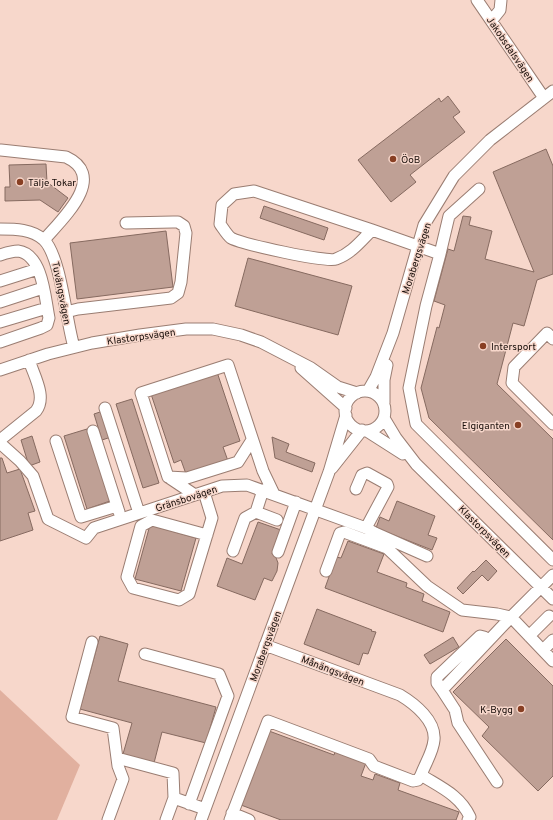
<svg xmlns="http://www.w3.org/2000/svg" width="553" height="820" viewBox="0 0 553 820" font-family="Overpass,sans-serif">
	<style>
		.green { fill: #e1b09f }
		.building { fill: #bfa095; stroke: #866a60 }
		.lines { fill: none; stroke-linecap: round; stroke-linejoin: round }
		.minor-casing { stroke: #9a7d72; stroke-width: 13 }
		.minor { stroke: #fff; stroke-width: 11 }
		.poi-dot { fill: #883f23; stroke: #f7d7cb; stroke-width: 1.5 }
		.labels { text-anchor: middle; stroke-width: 3; stroke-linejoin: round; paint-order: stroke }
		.street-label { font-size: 10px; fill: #180e0a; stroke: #f7d7cb }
		.poi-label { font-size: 10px; fill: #180e0a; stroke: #f7d7cb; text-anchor: start }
	</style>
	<rect width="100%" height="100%" fill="#f7d7cb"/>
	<path class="green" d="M0,690L80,765L57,820H0Z"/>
	<path class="building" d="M448,96L460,112L453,117L465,132L410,175L416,182L391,202L358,160L439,98L441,102Z
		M546,149L553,166V274L537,280L524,326L513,323L497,384L553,439V540L429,418L421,388L437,327L439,328L445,305L434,301L448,249L454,251L463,216L471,217L469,225L492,231L485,259L534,272L493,172Z
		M46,164L47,182L68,198L58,212L40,200L5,201V187H10L9,165Z
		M264,206L328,228L324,240L260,218Z
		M166,231L173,287L77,299L70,243Z
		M248,258L352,286L338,335L235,306Z
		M217,372L240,441L223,447L228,461L186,474L181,460L174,463L151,394Z
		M132,399L159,483L143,488L116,404Z
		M103,411L111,437L102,440L94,414Z
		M87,429L110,501L87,509L64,436Z
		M32,436L40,462L29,466L21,440Z
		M272,437L289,444L286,452L315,463L312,472L275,458Z
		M0,458H2L7,473L20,469L35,511L28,513L33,530L0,541Z
		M397,501L435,516L428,535L437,538L432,550L376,528L380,517L389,521Z
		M258,522L281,530L272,554L275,555L278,563L277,571L272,581L264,578L255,600L217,586L227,558L242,564Z
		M150,525L196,538L181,591L135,579Z
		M348,541L384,554L377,572L407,583L406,587L424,594L422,601L450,612L443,632L325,588L336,557L341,558Z
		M486,560L497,571L488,581L482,575L463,594L457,588L473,571L474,572Z
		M317,609L372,630L371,631L376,632L368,654L363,653L359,665L304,644Z
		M100,636L128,644L118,681L216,707L206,743L162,732L154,763L123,754L132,723L80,709Z
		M453,637L459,647L430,664L424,655Z
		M506,639L553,686V776L538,791L482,736L489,727L453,692Z
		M269,731L334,755L336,749L367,760L361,776L373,780L375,774L400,783L398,790L459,812L456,820H281L241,805Z"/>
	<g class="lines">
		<g class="minor-casing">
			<path id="minor" d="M477,0L544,98
				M492,20L500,10L501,0
				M1,150L66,157C109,177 61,220 44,240
				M0,229C15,229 32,229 44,240C61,257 66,321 74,347
				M372,230C361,241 351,254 336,259C327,263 242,244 231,238C227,235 223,228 220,224L222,205L234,194L254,191L372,230L440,254L426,306L409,388L416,424L553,560
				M440,254L449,216L479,189
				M0,255C6,253 12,251 18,251C43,254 45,299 49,318L47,325L41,328L0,342
				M0,281L38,269
				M0,302L43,288
				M66,312L78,309L171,298L178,293L181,282L186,233L184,226L178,222H173L126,223
				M0,322L47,308
				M553,339L547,333L514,367L512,383L553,424
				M301,368L346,408
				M0,370L48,354L92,343L140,335L186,329H213L241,335L261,342L311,368L338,387L357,393
				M368,391L376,377L393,333L424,225L454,176L490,140L553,91
				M345 411a20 20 0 1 1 40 0a20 20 0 1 1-40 0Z
				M384,403V380L387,365
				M105,408L139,513
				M384,418L396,438L416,464L553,599
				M93,431L119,512
				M367,431L403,454
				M0,440L36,411C47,397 34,376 29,360
				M56,441L81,517L117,506
				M0,443L20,461L33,476L48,519L86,538L94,528L222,486L247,485L366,528L375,533L427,556
				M332,468L362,430
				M168,477L187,478L238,462L252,440
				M356,489L362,475L367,473L387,484L388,487L366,528
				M204,492L212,518L189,594L179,600L133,588L127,577L141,526L152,520L207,535
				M195,495L168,477L141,393L228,365L263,471L274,494
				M256,512L277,520
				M233,551L245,518L256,512L263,490
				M278,552L296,502
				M326,571L340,533L344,532L387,548L427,586L462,610L497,614L511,617L442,690L455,710L458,723L497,782
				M553,575L511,617L553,661
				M529,636L549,616
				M92,642L72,717L113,728L118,766L123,779L108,820
				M265,645L400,695C415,704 436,721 434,740C433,752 425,764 421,775
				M543,650L553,640
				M145,654L219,674L228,696L189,804
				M442,690L437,683V677L480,636L484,637L489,640
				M117,758L173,773L174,798
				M232,813L249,820
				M166,820L174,798L205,809
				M201,820L329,472L346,415
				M230,820L268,721L369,759L374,766L413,781L418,780L421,775C440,787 460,795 470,817L468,820"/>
		</g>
		<use href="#minor" class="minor"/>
	</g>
	<g class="poi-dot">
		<circle cx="393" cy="159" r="4"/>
		<circle cx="20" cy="182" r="4"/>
		<circle cx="483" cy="346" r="4"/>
		<circle cx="518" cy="425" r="4"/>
		<circle cx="521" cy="709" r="4"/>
	</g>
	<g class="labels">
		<g class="street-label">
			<text transform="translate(511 49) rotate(56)" y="4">Jakobsdalsvägen</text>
			<text transform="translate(416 258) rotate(-72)" y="4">Morabergsvägen</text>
			<text transform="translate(62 293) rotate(79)" y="4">Tuvängsvägen</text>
			<text transform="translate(141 336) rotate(-8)" y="4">Klastorpsvägen</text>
			<text transform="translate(186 498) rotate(-18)" y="4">Gränsbovägen</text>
			<text transform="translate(485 531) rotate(45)" y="4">Klastorpsvägen</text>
			<text transform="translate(265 646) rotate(-70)" y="4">Morabergsvägen</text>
			<text transform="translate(333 670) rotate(21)" y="4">Månängsvägen</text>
		</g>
		<g class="poi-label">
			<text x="401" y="163">ÖoB</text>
			<text x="28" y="186">Tälje Tokar</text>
			<text x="491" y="350">Intersport</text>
			<text x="510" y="429" text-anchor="end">Elgiganten</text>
			<text x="513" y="713" text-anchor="end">K-Bygg</text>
		</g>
	</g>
</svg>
